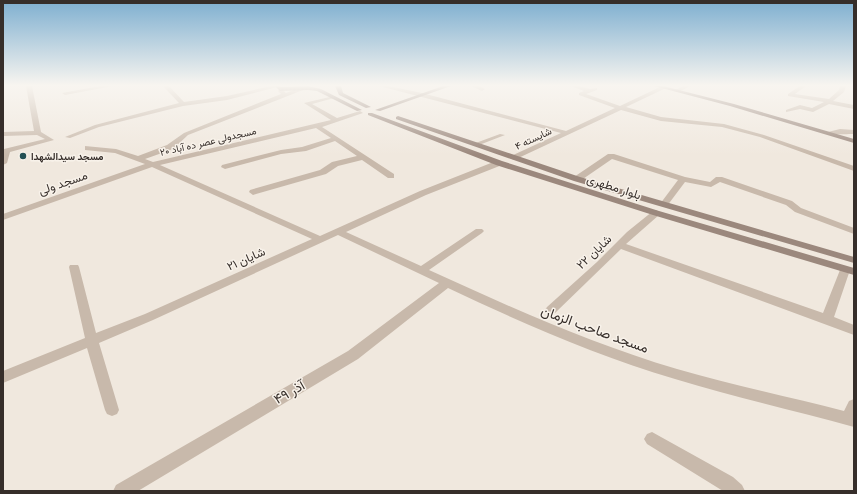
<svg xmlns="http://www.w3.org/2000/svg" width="857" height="494" viewBox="0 0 857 494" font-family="Figtree,Vazirmatn,sans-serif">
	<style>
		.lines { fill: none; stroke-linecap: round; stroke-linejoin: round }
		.street { fill: #c8b9ab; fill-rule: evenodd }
		.secondary { fill: #9b887d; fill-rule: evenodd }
		.poi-dot { fill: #235054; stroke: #f8f2ea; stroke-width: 1.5 }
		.labels { text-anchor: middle; stroke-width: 3; stroke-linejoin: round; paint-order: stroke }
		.far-street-label { font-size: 10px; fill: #362e2a; stroke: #f8f2ea }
		.far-poi-label { font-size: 10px; font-weight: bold; fill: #362e2a; stroke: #f8f2ea; text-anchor: start }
		.street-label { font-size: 12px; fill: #362e2a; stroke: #f8f2ea }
		.near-street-label { font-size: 14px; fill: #362e2a; stroke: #f8f2ea }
	</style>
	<rect width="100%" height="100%" fill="#f0e8de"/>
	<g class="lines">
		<path class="street" d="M26,86H32L41,132L54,140L10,152L7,163L3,165L4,149L45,139L37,135L3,136V132L34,131Z
			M100,86H113L65,95L62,93Z
			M163,86H169L184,102L227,96L271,86H281L227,100L183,106L99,127L70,138L65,137L95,125L179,103Z
			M379,86H388L422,93L566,131L615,108L579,95V93L584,91L571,86H579L590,89L597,88V90L586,94L620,106L662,86H666V88L626,107L661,117L724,124L764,135L854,166V171L760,137L722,127L661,121L621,110L514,160L510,158L511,156L561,133Z
			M471,86H479L485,89L482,91Z
			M683,86H690L679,92L674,91Z
			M800,86H806L795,94L829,99L839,90L840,86H846L844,92L833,101L854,105V109L829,104L813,112L800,109L786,112V110L800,105L812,108L824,102L788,96V94Z
			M301,87L304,89L303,90L188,135L173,149L145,159L153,162L331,120L304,103L334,96V98L312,104L337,118L360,111L363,113L322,127L394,174V178H388L362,160L338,166L326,174L256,194L253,195L249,192L250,190L320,170L332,162L357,156L335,141L306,151L281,154L225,169L221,167L222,165L281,150L302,147L331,138L316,128L160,165L320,236L420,191L496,161H502V165L426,195L346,232L421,266L476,229H482L484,231L482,233L429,270C510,307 592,344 677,369C732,385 789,397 844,411L849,401L854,399V427C795,411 734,397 675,379C597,356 522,323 448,288L358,359L138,491H113L116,485L348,351L439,283L338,235L153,320L99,343L119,410L117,414L112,416L107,414L105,410L87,348L3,383V371L85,338L69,267L70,265H78L79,267L96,333L145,314L312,239L152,167L3,220V214L145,164L115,153L85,150V146L116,149L138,156L167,145L184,133L281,94L278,91L279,90H283L286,93Z
			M840,129L854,130V134C847,134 827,135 824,133Z
			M500,134L505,135L479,145L473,144Z
			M608,154H614L685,177L710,182L716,177H722L792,201L801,208L854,228V234L795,212L786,205L720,182L711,187L685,182L667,206H661L660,204L678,180L612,159L580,181H574V177Z
			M656,210L661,213L659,215L626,244L823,313L840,270L845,267L849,268L850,270L834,317L854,325V335L621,249L555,313L551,314L547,313L545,310L547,307L597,262L627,232L653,211Z
			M652,432L733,477L742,485L745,491H723L647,444L644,439L647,434Z"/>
		<path class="secondary" d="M275,86L282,87L308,86L321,89L362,110L357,111L317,91L308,90L280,91Z
			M335,86H341L343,93L371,107L366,108L339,95Z
			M443,86H451L380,111L375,110Z
			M654,86H663L734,104L854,139V143L730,106Z
			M368,113H372L502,161L659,211L854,268V275L653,215L496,165L368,115Z
			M398,116L580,177L854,257V263L574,181L396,119V117Z"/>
	</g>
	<linearGradient id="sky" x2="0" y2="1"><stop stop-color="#7eafd0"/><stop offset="0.55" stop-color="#f8f5f0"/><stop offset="1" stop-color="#f8f5f0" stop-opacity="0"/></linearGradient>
	<rect width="857" height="155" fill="url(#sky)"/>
	<circle class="poi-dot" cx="23" cy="156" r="4"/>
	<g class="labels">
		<g class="far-street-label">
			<text transform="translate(533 138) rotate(-25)" y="4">شایسته ۴</text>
			<text transform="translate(208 141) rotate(-13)" y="4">مسجدولی عصر ده آباد ۲۰</text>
		</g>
		<g class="far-poi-label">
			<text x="31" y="160">مسجد سیدالشهدا</text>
		</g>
		<g class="street-label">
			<text transform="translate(63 183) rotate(-19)" y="4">مسجد ولی</text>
			<text transform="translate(614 187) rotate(18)" y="4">بلوار مطهری</text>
			<text transform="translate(594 252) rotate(-44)" y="4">شایان ۲۲</text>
			<text transform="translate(246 259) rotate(-24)" y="4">شایان ۲۱</text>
		</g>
		<g class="near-street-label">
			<text transform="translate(595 329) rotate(20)" y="5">مسجد صاحب الزمان</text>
			<text transform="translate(289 392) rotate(-30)" y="5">آذر ۴۹</text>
		</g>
	</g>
	<rect width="857" height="494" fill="none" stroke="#362e2a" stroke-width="8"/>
</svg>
